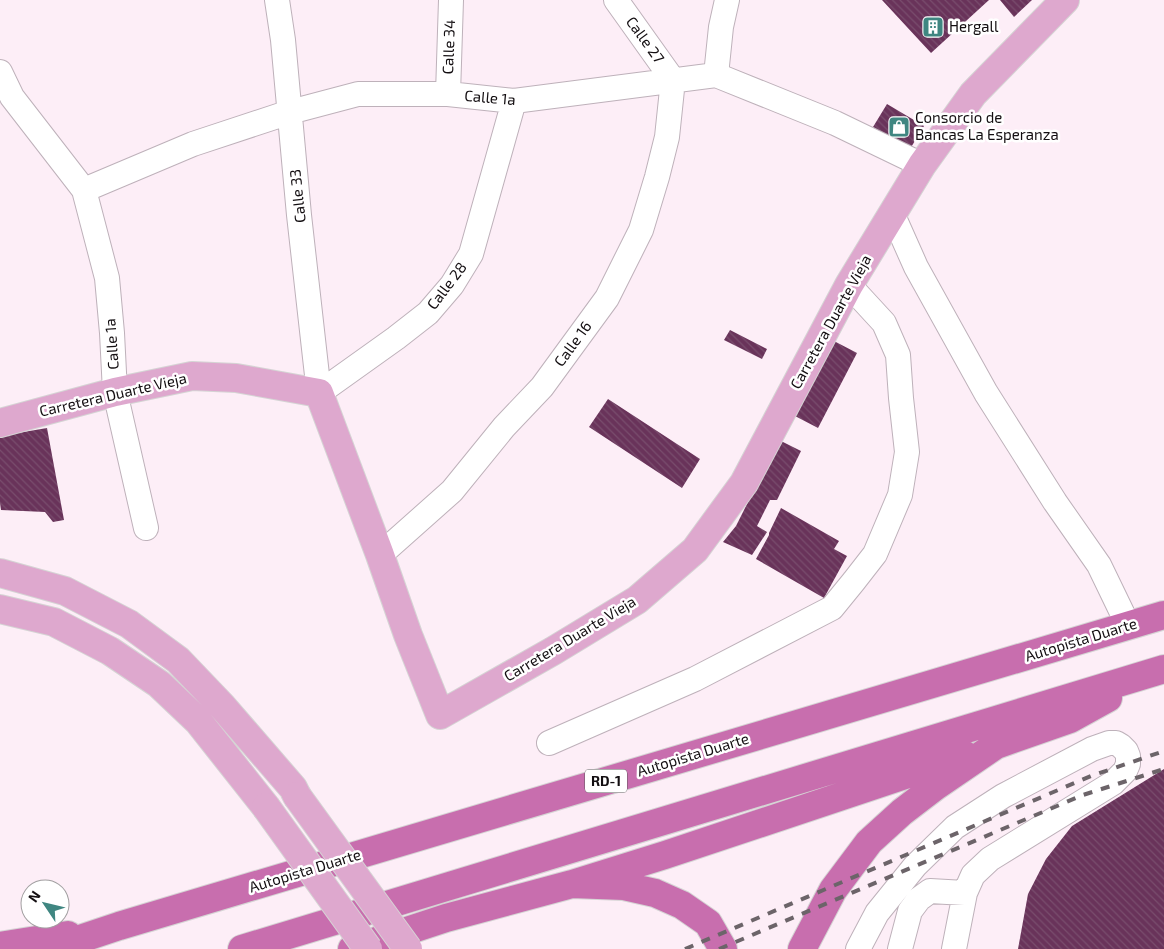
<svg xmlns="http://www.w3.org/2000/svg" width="1164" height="949" viewBox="0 0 1164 949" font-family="'Exo 2',sans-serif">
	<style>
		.building { fill: url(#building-back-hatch) }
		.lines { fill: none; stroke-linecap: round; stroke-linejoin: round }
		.minor-casing { stroke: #beb1ba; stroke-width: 26 }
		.major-casing { stroke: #d5d4d4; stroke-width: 30 }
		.highway-casing { stroke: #d5d4d4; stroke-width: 30 }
		.minor { stroke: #fff; stroke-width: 24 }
		.major { stroke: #dea8ce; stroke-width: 28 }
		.highway { stroke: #c86eae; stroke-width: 28 }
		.rail { stroke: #6c6469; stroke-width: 4; stroke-dasharray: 9 9; stroke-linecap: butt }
		.major-bridge-casing { stroke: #d5d4d4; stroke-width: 30; stroke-linecap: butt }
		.major-bridge { stroke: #dea8ce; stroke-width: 28 }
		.labels { text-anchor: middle; stroke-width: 5; stroke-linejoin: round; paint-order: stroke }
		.shield { fill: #fff; stroke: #5a5658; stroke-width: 1 }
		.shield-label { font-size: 14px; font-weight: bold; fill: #130e11 }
		.poi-label { font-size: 15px; fill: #130e11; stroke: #fff; text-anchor: start }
		.street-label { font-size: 15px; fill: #130e11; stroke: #fff }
	</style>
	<defs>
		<pattern id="building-back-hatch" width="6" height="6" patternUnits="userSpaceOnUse" patternTransform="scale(1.25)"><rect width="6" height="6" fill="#69335a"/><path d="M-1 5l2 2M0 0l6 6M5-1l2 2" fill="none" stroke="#794d6d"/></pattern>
	</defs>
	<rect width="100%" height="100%" fill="#fdeef7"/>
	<path class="building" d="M882,0H989L931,53Z
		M1000,0H1032L1014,17Z
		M887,104L924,126L910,149L873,127Z
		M730,330L767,349L762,359L724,340Z
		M834,341L857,353L818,428L795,416Z
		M608,399L700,459L682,488L589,427Z
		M47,428L64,520L53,522L45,512L1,510L0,503V436Z
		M779,440L801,451L777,500H770L757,526L767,532L752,555L723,542L736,526Z
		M781,508L839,541L834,549L847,556L824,598L756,559L769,535V533Z
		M1164,769V949H1018L1028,894L1046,859L1072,826Z"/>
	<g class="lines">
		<g class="minor-casing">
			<path id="minor" d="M277,0L283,40L299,215L319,393L396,338L428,313L452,285L471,254L514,101
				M0,72L12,97L84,190L107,278L112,333L115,392L146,528
				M716,75L721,27L727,0
				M448,94L451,0
				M84,190L193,144L290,112L358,94H448L514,101L716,75L835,123L922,165
				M892,213L916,267L986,393L1055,502L1099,565L1128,625
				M380,555L452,491L504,427L542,387L607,298L641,230L657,177L667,137L673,80L616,0
				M549,743L695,679L832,608L854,581L875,554L900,495L907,452L901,398L898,355L884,323L849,285
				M858,949L877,913L915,866L955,827L1003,796L1092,749L1109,743H1116L1121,746L1126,751L1128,756V764L1125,771L1113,783L990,859L973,875L965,893L954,949
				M900,949L910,911L919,899L930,891L965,893"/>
		</g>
		<g class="major-casing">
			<path id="major" d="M0,423L115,392L192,376L236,378L319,393L380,555L408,635L440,715L553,651L637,600L695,550L744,483L849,285L922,165L973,94L1065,0
				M0,573L65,591L129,624L178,660L222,706L293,788L297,796
				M0,609L54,622L110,651L159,684L198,721L266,807"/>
		</g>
		<g class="highway-casing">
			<path id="highway" d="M572,884L665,855L965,755
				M0,946L68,935
				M50,949L119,926L1164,615
				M242,949L1164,669
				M352,949L446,918L572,884L624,886L655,893L682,905L708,923L723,949
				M802,949L833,890L869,842L902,812L936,786L996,745L1070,719L1108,698"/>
		</g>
		<use href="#minor" class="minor"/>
		<use href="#major" class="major"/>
		<use href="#highway" class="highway"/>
		<path class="rail" d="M685,949L1091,776L1164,751
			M719,949L1083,795L1164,769"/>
		<g class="major-bridge-casing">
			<path id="major-bridge" d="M297,796L408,949
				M266,807L368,949"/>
		</g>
		<use href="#major-bridge" class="major-bridge"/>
	</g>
	<defs>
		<g id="building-square" transform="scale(1.125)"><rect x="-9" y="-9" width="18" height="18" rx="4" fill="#3f8681" stroke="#fff"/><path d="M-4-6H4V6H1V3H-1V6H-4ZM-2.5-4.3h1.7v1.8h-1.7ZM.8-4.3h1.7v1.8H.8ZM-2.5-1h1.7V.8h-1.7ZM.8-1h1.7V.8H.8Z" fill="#fff"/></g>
		<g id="shop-square" transform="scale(1.125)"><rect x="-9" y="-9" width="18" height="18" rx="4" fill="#3f8681" stroke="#fff"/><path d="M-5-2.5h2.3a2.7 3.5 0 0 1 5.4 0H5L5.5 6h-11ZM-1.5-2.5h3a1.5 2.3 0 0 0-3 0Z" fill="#fff"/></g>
	</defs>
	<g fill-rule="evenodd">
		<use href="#building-square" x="933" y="27"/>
		<use href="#shop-square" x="899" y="127"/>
	</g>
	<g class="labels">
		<rect class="shield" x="585" y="769.5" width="42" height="23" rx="4"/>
		<g class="shield-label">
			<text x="606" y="786">RD-1</text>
		</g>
		<g class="poi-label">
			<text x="949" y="32">Hergall</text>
			<text x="915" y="123">Consorcio de<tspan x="915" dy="17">Bancas La Esperanza</tspan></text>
		</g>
		<g class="street-label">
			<text transform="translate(645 40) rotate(54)" y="5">Calle 27</text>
			<text transform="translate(449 47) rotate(-88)" y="5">Calle 34</text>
			<text transform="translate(490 98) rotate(5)" y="5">Calle 1a</text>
			<text transform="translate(298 196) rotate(-96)" y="5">Calle 33</text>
			<text transform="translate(447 286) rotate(-53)" y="5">Calle 28</text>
			<text transform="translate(831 322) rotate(-61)" y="5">Carretera Duarte Vieja</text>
			<text transform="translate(112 344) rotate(-94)" y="5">Calle 1a</text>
			<text transform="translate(573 344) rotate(-54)" y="5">Calle 16</text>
			<text transform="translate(113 395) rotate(-13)" y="5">Carretera Duarte Vieja</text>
			<text transform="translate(570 639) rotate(-31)" y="5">Carretera Duarte Vieja</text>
			<text transform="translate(1081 640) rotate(-17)" y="5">Autopista Duarte</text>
			<text transform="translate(693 755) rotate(-17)" y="5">Autopista Duarte</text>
			<text transform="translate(305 871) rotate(-17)" y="5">Autopista Duarte</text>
		</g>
	</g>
	<g transform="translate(45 904) rotate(305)"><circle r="24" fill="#ffffff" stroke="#a19fa0"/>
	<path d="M0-4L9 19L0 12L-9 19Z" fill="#3f8681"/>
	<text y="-8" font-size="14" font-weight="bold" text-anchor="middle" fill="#130e11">N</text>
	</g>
</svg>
